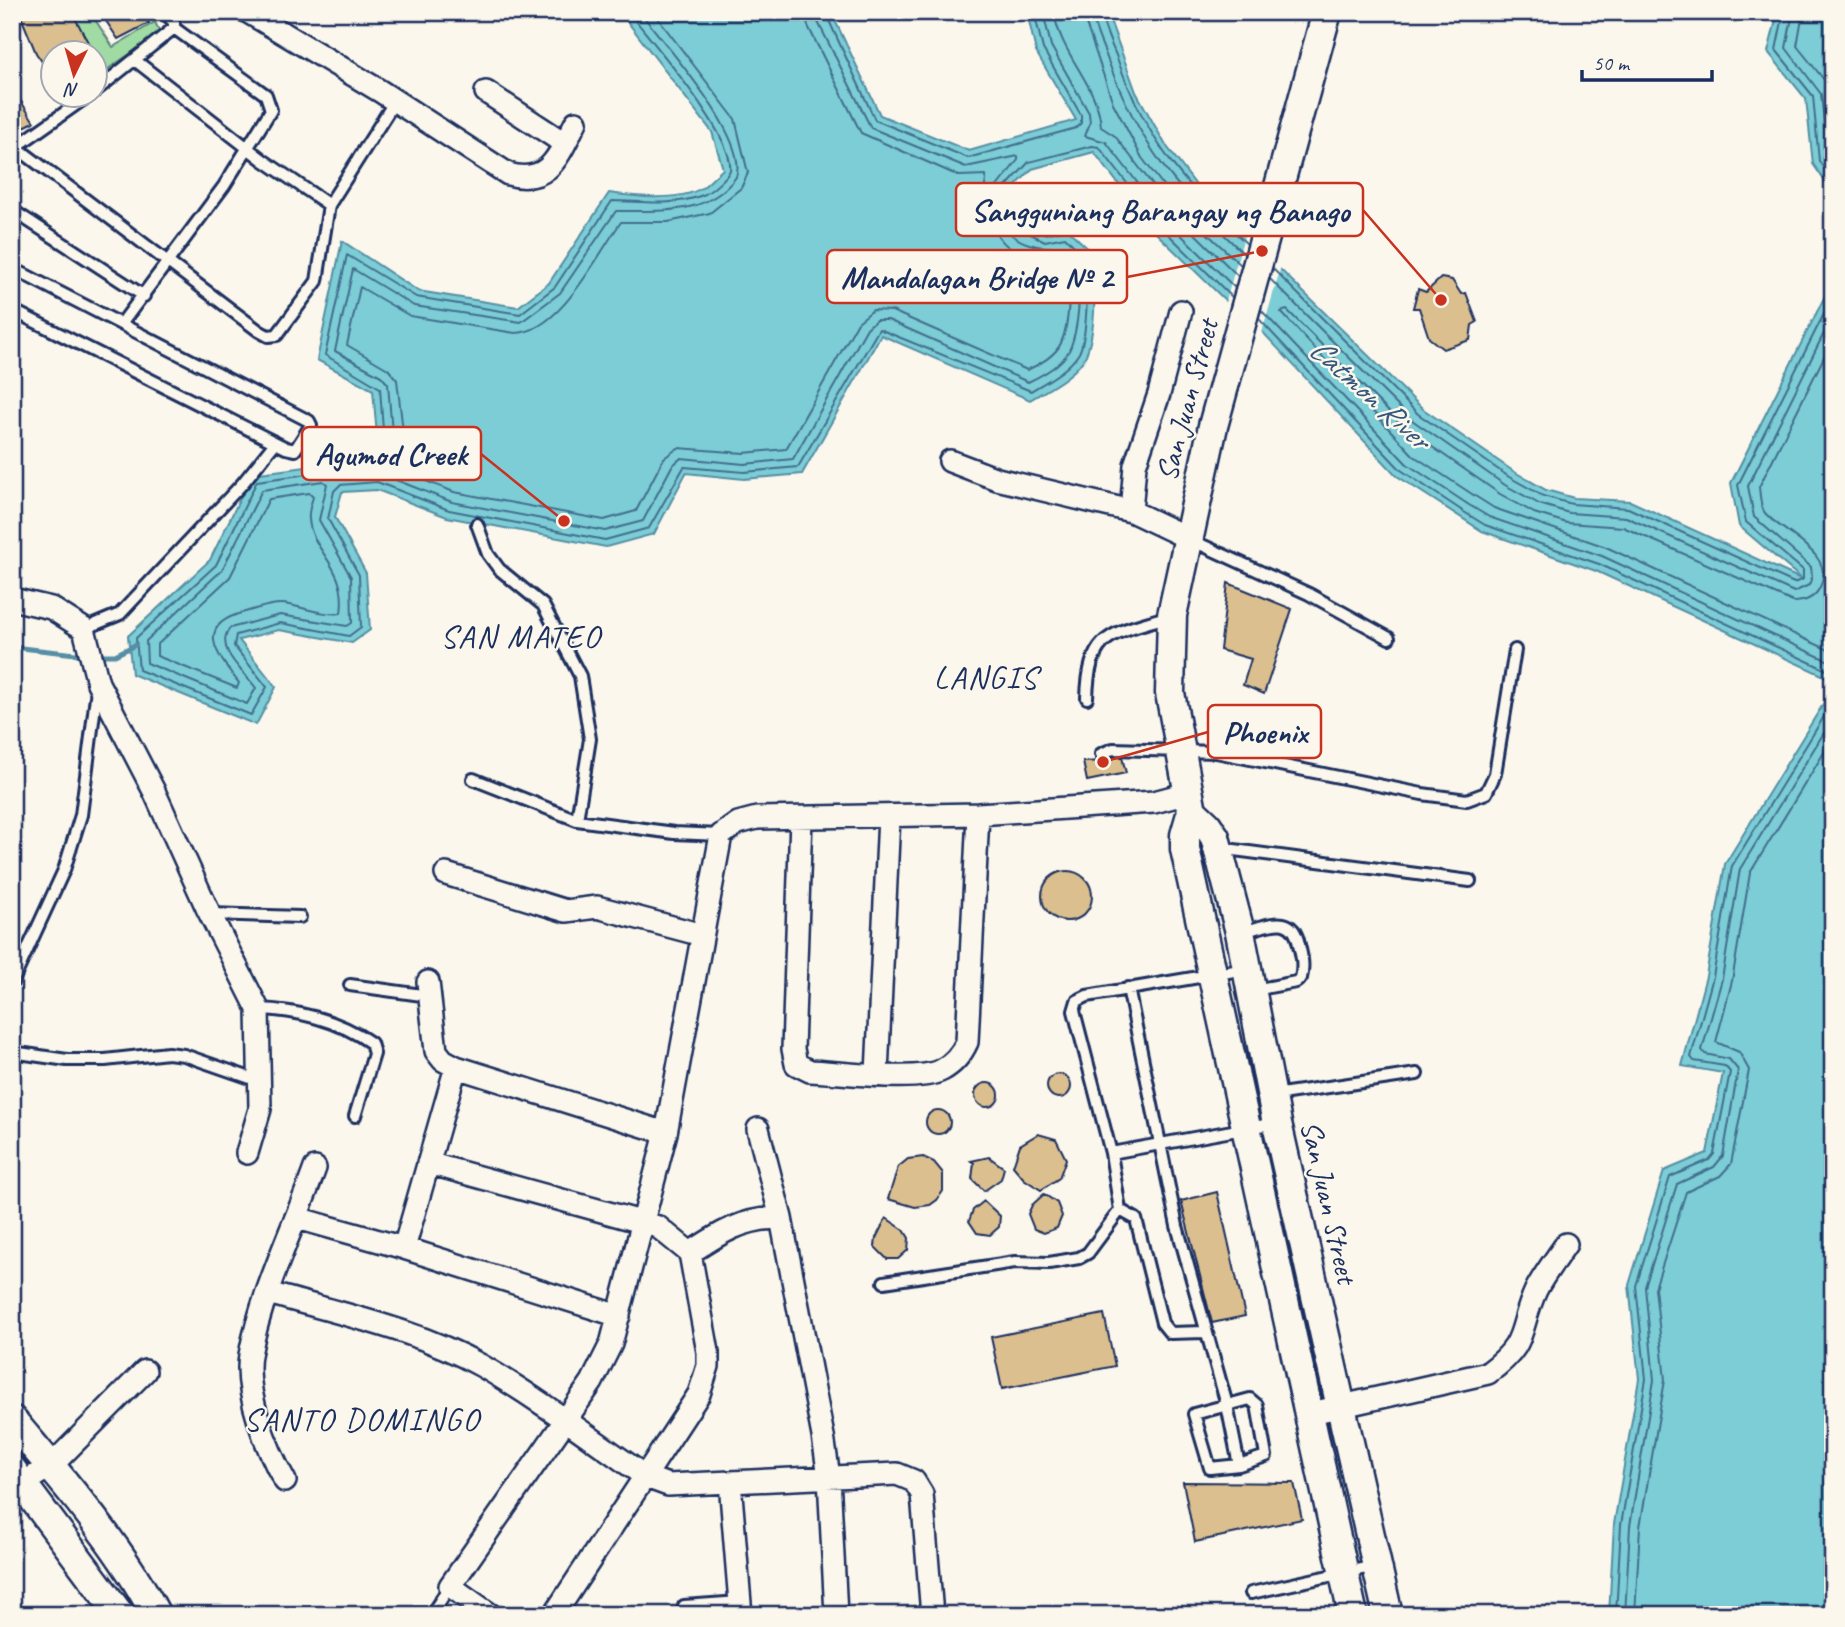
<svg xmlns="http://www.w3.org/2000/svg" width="1845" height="1627" viewBox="0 0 1845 1627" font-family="Caveat,sans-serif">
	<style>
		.green { fill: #9fdba2; stroke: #5d8580; stroke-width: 2 }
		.water { fill: #7ccdd5; stroke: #558ea5; stroke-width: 2 }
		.pier { fill: #fbf7ec }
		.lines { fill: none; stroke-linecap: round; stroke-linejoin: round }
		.shore { stroke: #426e8e; stroke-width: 2 }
		.stream { stroke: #558ea5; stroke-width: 5 }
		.building { fill: #dbbf8f; stroke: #1b2f5e; stroke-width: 2 }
		.lane-casing { stroke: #1b2f5e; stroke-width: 16 }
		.street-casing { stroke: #1b2f5e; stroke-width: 26 }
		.secondary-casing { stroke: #1b2f5e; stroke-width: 33 }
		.lane { stroke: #fbf7ec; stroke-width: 10 }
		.street { stroke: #fbf7ec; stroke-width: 21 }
		.secondary { stroke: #fbf7ec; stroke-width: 28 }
		.labels { text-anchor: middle; stroke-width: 5; stroke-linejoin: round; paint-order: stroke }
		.street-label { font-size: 30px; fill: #1b2f5e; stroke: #fbf7ec }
		.water-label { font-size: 32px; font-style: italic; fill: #33567c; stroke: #fbf7ec }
		.neighbourhood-label { font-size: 32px; letter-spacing: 2px; fill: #1b2f5e; stroke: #fbf7ec }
		.leader { fill: none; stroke: #c8321e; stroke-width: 2.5 }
		.callout-dot { fill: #c8321e; stroke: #fbf7ec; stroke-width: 2.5 }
		.callout { fill: #fbf7ec; stroke: #c8321e; stroke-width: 2.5 }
		.callout-label { font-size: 32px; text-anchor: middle; font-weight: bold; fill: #1b2f5e }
	</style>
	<rect width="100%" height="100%" fill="#fbf7ec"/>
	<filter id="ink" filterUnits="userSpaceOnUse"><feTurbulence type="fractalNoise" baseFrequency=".0143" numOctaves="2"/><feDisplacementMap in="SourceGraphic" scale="14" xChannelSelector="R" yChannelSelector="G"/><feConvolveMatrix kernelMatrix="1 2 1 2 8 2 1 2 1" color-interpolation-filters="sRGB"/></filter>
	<g filter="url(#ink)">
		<path class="green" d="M69,12H90L113,47L155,22L160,33L95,78L94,52Z"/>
		<path class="water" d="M620,12H831L880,115L969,151L1076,120L1036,52L1027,12H1107L1136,92L1165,144L1202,193L1423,409L1513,471L1546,490L1574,498L1630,501L1803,580L1739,526L1731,483L1833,280V680L1596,571L1482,531L1397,476L1257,326L1226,301L1155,232L1094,152L1032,169L1010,192L1018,223L1046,234L1067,229L1096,256C1094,284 1097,329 1086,355C1077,375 1048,389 1030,400L881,335L802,474L744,479L686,473L654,534L606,547L447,517L377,490L342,492L335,517L366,573L370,630L352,643L279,630L239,640L276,687L256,725L132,674L128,636L210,560L252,474L353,461L380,470L373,390L317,360L342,241L418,291L518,307L549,283L609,193C635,197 678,202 702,188C709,183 716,175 723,169L712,132Z
			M1778,12H1833V193L1813,164L1806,99L1768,52Z
			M1833,688V1615H1609L1614,1524L1639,1379L1629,1285L1664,1171L1707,1153L1723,1073L1682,1066L1706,976L1725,864Z"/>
		<path class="pier" d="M1246,229L1282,263L1261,336L1225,305Z"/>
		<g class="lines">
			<path class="shore" d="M629,12C651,41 735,136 730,170C728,177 709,193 703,195C672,207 642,201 612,201L555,287L520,314L416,297L347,255L325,355L380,388L386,472L378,477L352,468L257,481L216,565L136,638L139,670L251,715L267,687L234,646L236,635L280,623L349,636L361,627L359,575L328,519L334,491L340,485L377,482L449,510L605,540L649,528L684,467L744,472L798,467L879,329L1031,391C1047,381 1069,370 1079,353C1088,336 1087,282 1088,260L1065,237L1045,241L1012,225L1003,190L1029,162L1092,146L1099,147L1161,227L1232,297
				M640,12C664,44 750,138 736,177C706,217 660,210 616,211L560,293L521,322L414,306L353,269L335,351L381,376L388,384L396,480L452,502L605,531L643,521L672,466L681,458L744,464L793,459L867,328L876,320H888L1028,382C1043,375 1066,362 1071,346C1080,322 1080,287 1079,262L1063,247C1023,250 993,234 995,189L1018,160V156L966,167L871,128L818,22L816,12
				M653,12L735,119L748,173L741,188L710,213L668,222H621C598,254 560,333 515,333L410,316L360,287L347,345L388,369L397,380L408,474L454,492L604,520L636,511L664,458L678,448L744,453L786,449L858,322L873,310L892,311L1027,370C1039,365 1056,355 1061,343C1070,323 1070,287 1068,266L1060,258C1014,264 990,240 984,196C983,189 987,182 986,175L959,176L861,133L808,26L805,12
				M825,12L875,120L968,158L1076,128L1081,123V115L1043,49L1034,12
				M1043,12L1051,46L1089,113L1090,123L1085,136L1106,142L1167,221L1235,288
				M1054,12C1060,55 1099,85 1101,127L1115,136L1175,214L1238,276
				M1082,12L1113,103L1142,158L1183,211L1241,265
				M1092,12C1093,27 1102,44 1107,58C1140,147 1177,190 1244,254
				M1101,12C1103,27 1111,43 1117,58C1147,141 1183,184 1247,244
				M1784,12L1776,50L1813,96L1819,161L1833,181
				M1793,12L1786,48L1821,94L1828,158L1833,165
				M1803,12L1797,46L1829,86L1833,100
				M1273,269L1418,414L1509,477L1543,496L1572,504L1628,508L1794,583L1803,579V570L1746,522L1738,485L1833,296
				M1270,279L1412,420L1505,485L1539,504L1569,513L1626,517L1794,592L1809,585L1812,577L1811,567L1754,517L1748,486L1833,315
				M1261,310L1407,464L1469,505L1489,517L1602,556L1833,663
				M1259,319L1401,470L1464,512L1485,525L1599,564L1833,673
				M1833,339L1759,487C1760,495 1760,507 1765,513C1782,533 1837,554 1820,587C1815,598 1804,602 1793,602L1623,527L1567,523L1534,513L1500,494L1405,428L1287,310L1281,312L1414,456L1475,496L1494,508L1606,547L1833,652
				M323,481L327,484L319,520L351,577L352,623L347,626L280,615L230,628C213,649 245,672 256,688L247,704L147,663L146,641L222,570L262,490Z
				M309,493L313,497C311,504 308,511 309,519C311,552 348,566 341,613C323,616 301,606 283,604C270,603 257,609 245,612C193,625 217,655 239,683L237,688L157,656V645L230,577L269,499Z
				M1616,1615L1621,1525L1646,1379L1636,1286L1670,1177L1709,1160L1714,1154L1730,1072L1725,1066L1694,1061L1691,1057L1713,977L1732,866L1833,702
				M1625,1615L1630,1526L1654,1380L1645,1287L1677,1184L1714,1167L1723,1156L1738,1070L1729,1059L1705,1054L1702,1050L1722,979L1740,869L1833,718
				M1635,1615L1640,1527L1665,1380L1655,1288L1686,1192L1720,1176L1731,1164L1749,1070L1739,1052L1716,1042L1732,981L1750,873L1833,738"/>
			<path class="stream" d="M12,647L85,655
				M95,655H115L135,645"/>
		</g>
		<path class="building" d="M19,12H72L93,52H52V76L36,53Z
			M100,12H137L149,23L118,39Z
			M12,87L34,122L12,133Z
			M1441,278L1452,280L1461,294L1466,293L1477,322L1472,325L1470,340L1443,349L1429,338L1419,308H1413L1418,289L1426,292Z
			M1228,583L1292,609L1264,694L1243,685L1251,659L1220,650Z
			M1114,757H1122L1126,773L1087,781L1083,762L1103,761Z
			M1042 896a25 25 0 1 1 50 0a25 25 0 1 1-50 0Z
			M1047 1086a12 12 0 1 1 24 0a12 12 0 1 1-24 0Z
			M975 1095a12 12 0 1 1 24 0a12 12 0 1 1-24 0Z
			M926 1122a12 12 0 1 1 24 0a12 12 0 1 1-24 0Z
			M1038,1134L1056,1139L1066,1159L1059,1178L1041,1190L1024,1179L1013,1166L1020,1145Z
			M923,1157L934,1162L943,1173V1191L937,1200L930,1205L915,1207L888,1199L898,1167L908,1159Z
			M989,1157L1004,1168L1001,1179L984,1191L972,1179L974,1163L971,1161Z
			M1217,1192L1245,1316L1212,1323L1181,1201Z
			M1044,1194L1057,1203L1062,1216L1057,1228L1044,1233L1034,1229L1028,1214L1032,1205Z
			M984,1201L1000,1216L999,1227L990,1235L977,1233L969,1221L973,1210Z
			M886,1218L904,1230L909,1238L908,1250L898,1259H887L875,1247L876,1238Z
			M1104,1314L1115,1366L1002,1389L991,1337Z
			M1183,1482L1294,1483L1302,1519L1195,1542Z"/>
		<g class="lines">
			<g class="lane-casing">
				<path id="lane" d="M136,61L263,160L329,205
					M94,92L174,28V22L164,12
					M16,147L259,331L268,336L277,335L317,281L329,205L395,101
					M13,149L91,94
					M12,210L144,296
					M12,268L309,421L311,425L295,450L286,448L12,310
					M122,323L224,186L271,110L266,95L174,28
					M477,524L488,554L499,569L543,605L580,676L590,739L577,820
					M1191,540L1309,594L1389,638
					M84,629L120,614L242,484L275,443
					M1087,698C1089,631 1113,634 1169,616
					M1101,754L1113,749L1216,752L1422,794L1467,800L1486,793L1495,774L1515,650
					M473,779L577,820L674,833L721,835
					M1219,848L1470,881
					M210,914L300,917
					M1242,932C1268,926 1293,911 1299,945C1302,957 1304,966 1301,978L1296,982L1254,990
					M12,983L64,870L81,815L97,689
					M350,985L429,996
					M1128,988L1177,1226L1227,1405L1239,1465
					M258,1009C296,1010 339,1020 371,1043L374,1054L355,1116
					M12,1052L67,1060H105L168,1053L184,1055L259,1081
					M1274,1095L1417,1074
					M1111,1153L1074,1011L1077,1001L1087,996L1246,969
					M884,1282L1015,1262L1049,1263L1079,1258L1088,1253L1120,1210
					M1205,1332L1170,1333L1162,1323L1136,1219L1120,1210L1111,1153L1276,1123
					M1250,1399L1257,1405L1266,1456L1239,1465L1210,1468L1194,1414Z
					M1251,1593L1375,1566
					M684,1606L740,1602
					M431,1615L450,1586"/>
			</g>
			<g class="street-casing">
				<path id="street" d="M248,12L380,91L508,174C550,186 559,154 576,122
					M486,92L564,143
					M1181,311L1159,394L1135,465L1131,511L1188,538
					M950,461L997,479L1131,511
					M12,599L51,608L84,629L98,683L154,791L207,908L258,1009L260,1109L247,1153
					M801,818L793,1049L796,1064L810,1071C839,1072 919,1083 942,1070C953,1064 962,1053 967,1042L978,814
					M446,874L566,911L597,907L702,935
					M428,982L436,1051L443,1060L456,1067L666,1133
					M877,1074L889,816
					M758,1129L781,1218L823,1436L829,1477L836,1615
					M428,1163L645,1223L658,1227L690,1253L708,1352V1366L699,1394L554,1615
					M297,1218L404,1248L619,1316
					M404,1248L456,1067
					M690,1253C720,1233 743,1218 781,1218
					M269,1293C340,1314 416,1329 482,1366C539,1399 593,1440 646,1477L668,1485L897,1474L914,1481L922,1494L932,1615
					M1307,1414L1488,1373C1530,1342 1517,1331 1536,1290C1544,1274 1556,1259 1566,1244
					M285,1481C267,1450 244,1392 250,1355C261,1293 294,1227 315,1168
					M730,1482L741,1615
					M23,1483L51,1466L145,1371
					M491,1615L450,1586L592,1382L611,1344L666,1133L721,835L738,823L757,818L978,814L1154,802L1188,793"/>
			</g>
			<g class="secondary-casing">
				<path id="secondary" d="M1327,12L1213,426L1172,615L1170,693L1192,811L1185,835V849L1353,1615
					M1192,811L1207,825L1215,837L1240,932L1277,1123L1388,1615
					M12,1420C63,1481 119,1544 156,1615
					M12,1470L120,1615"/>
			</g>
			<use href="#lane" class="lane"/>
			<use href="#street" class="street"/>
			<use href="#secondary" class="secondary"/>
		</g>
	</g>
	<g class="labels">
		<g class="street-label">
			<text transform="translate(1187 400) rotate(-75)" y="10">San Juan Street</text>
			<text transform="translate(1329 1202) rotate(77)" y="10">San Juan Street</text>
		</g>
		<g class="water-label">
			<text transform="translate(1370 393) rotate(42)" y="11">Catmon River</text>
		</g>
		<g class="neighbourhood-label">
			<text x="521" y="647">SAN MATEO</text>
			<text x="986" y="688">LANGIS</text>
			<text x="362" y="1430">SANTO DOMINGO</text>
		</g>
	</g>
	<path class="leader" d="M1441 300L1363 210M1262 251L1127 277M564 521L481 454M1103 762L1208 732"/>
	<g class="callout-dot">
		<circle cx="1441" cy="300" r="7"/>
		<circle cx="1262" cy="251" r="7"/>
		<circle cx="564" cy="521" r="7"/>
		<circle cx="1103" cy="762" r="7"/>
	</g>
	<g class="callout">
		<rect x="956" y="183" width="407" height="53" rx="7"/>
		<rect x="827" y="250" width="300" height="53" rx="7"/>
		<rect x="302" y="427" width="179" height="53" rx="7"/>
		<rect x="1208" y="705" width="113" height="53" rx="7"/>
	</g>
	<g class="callout-label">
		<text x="1160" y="221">Sangguniang Barangay ng Banago</text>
		<text x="977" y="288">Mandalagan Bridge № 2</text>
		<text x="391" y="465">Agumod Creek</text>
		<text x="1265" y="743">Phoenix</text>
	</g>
	<rect width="1845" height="1627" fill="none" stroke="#fbf7ec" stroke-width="42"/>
	<rect x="21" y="21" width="1803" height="1585" fill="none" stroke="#1b2f5e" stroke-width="2.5" filter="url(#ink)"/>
	<g transform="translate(74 74) rotate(185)"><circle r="33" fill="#fbf7ec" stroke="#a1a7b3" stroke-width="2"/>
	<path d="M0-5L12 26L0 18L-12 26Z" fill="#c8321e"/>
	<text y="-10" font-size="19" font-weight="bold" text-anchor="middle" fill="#1b2f5e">N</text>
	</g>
	<path d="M1582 70v10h130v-10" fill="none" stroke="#1b2f5e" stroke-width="3.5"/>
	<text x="1593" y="70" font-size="21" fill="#1b2f5e" stroke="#fbf7ec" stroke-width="5" paint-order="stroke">50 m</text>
</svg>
